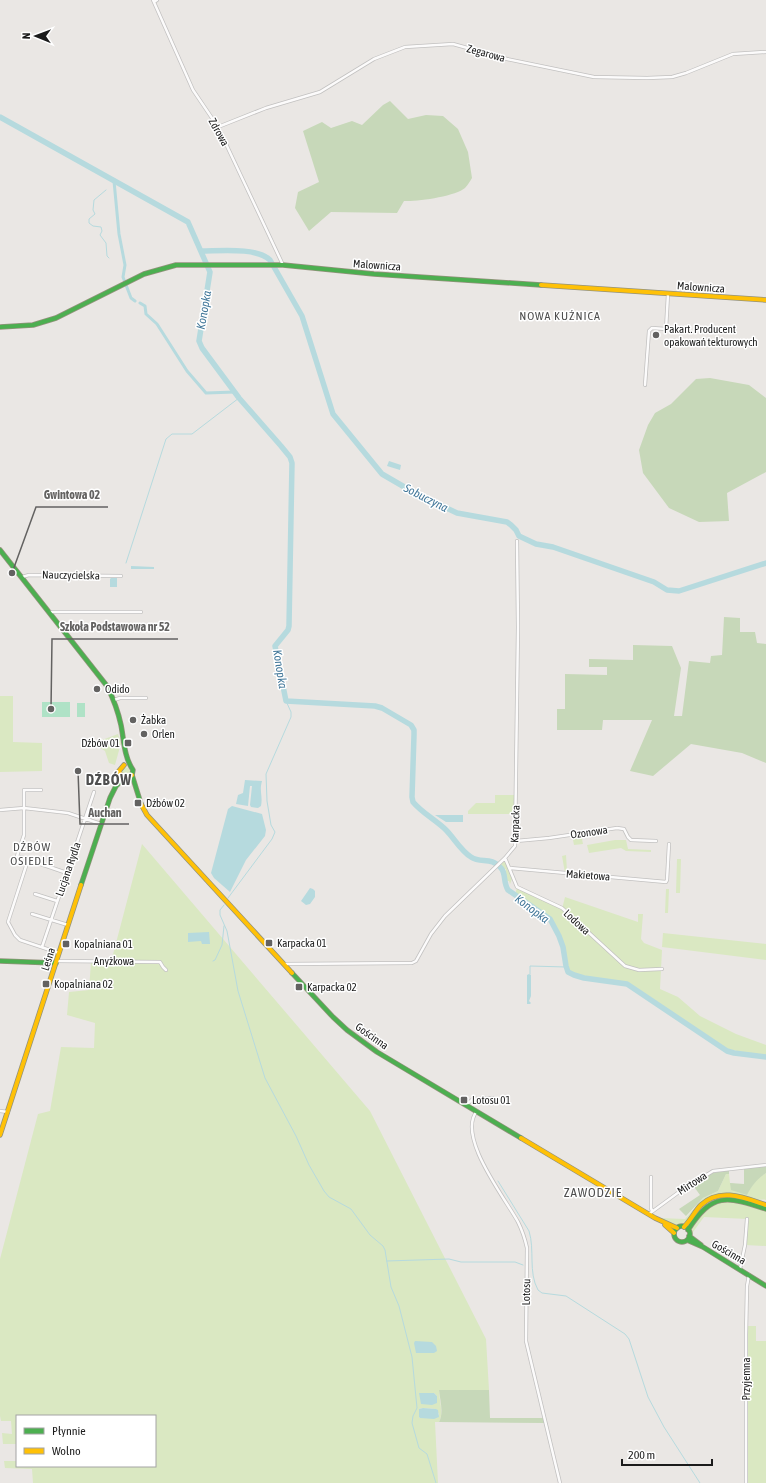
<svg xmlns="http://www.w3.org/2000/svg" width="766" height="1483" viewBox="0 0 766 1483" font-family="'Asap Condensed',sans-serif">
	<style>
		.grass { fill: #dae8c2; fill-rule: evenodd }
		.forest { fill: #c7d8b9 }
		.pitch { fill: #afe2c6 }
		.water { fill: #b6dade }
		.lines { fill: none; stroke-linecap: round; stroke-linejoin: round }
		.stream { stroke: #b6dade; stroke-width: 1 }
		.canal { stroke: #b6dade; stroke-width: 3 }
		.river { stroke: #b6dade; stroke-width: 5.5 }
		.street-casing { stroke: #c2c1c0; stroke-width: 4 }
		.fast-casing { stroke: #93927c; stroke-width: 5.5 }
		.slow-casing { stroke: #93927c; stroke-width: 5.5 }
		.street { stroke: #fcfbfb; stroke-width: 2.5 }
		.fast { stroke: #4caf50; stroke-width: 4 }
		.slow { stroke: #ffc107; stroke-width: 4 }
		.poi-dot { fill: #636261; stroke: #fff; stroke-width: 1.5 }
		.labels { text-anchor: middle; stroke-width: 3; stroke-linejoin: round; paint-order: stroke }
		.street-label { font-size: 11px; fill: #1b1b1b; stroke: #fff }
		.poi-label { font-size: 11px; fill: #1b1b1b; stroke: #fff; text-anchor: start }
		.water-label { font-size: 12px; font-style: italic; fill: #43789a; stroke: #fff }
		.neighbourhood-label { font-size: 12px; letter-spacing: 1px; fill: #4e4e4e; stroke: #fff }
		.quarter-label { font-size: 13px; letter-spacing: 1px; fill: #4e4e4e; stroke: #fff }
		.district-label { font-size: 15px; font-weight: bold; letter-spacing: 1px; fill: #4e4e4e; stroke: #fff }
		.leader { fill: none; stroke: #636261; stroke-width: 1.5 }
		.callout-dot { fill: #636261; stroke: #fff; stroke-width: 1.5 }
		.callout-label { font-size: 12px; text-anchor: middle; font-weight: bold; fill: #636261; stroke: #fff; stroke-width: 3; stroke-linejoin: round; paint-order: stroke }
	</style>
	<rect width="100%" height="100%" fill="#eae7e4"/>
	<path class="grass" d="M0,696H13V742L42,743V771L0,772Z
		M118,734L121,743L115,765L109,763L105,751L99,747L102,740Z
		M121.5 772a4.5 4.5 0 1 1 9 0a4.5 4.5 0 1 1-9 0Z
		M495,795H514V814H468V811L476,803H495Z
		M581,834L583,844L574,845L572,835Z
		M615,840H626L628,849L651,850V852L626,851L621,848L589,853L587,845Z
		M142,844L370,1111L486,1339L489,1390H439C439,1400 444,1413 439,1422H435L438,1483H33L32,1469L5,1468L4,1461H17V1466H155V1416H17V1444H3L2,1433L12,1434L11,1421H1L0,1416V1259L38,1114L50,1111L61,1047L94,1048L95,1023L67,1015L69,992L89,990L91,962H111ZM419,1393H434L437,1396V1403ZM423,1408L436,1409L439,1414L437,1418H420L419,1417V1409Z
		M566,855L567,871H575V873H565L562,856Z
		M677,859H681L680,893H676Z
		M503,861L506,862L512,879L510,884L509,881H505L506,869H504L501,864Z
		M517,888L562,909L565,897L638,922V914H643L641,939L644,943L662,950L660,989L678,997L700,1016L736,1034L766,1045V1056L726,1049L628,983L583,976L572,973L568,969L563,942L555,924L548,916L515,894Z
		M666,889H669L668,913H665Z
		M663,933L766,944V960L662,947Z
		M766,1173V1200C763,1199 759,1200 756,1200C740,1197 732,1190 714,1195L683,1225L676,1226L659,1218L685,1219L703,1198L718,1191L726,1174H729L730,1183L751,1187L758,1178Z
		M729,1201L766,1211V1246L745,1245L748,1219L704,1217L693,1232V1238L691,1236L690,1230C702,1215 708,1203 729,1201Z
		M748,1326H756V1341H766V1483H747Z"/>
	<path class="forest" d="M390,101L408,119L426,115L443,116L458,129L468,152L472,178C470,181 468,185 465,188C456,196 417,202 404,201L397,213L331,212L309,231L295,208L298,192L319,182L303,131L322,122L331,128L352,121L362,125L383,105Z
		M710,378L749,385L766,398V472L727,493L729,521L699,522L669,508L643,473L639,450L648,425L655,413L671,404L696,379Z
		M724,617L740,618V632H755L757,643L766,644V763L742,753L691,744L653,776L630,771L652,720H603L602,730H557V709H565V674L607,675V667H589V659L633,660V645L672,646L681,668L674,716H682L689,661L710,663L711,656L722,655Z
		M766,1166V1173C757,1179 752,1185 747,1195L731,1190L730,1183L744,1184V1168Z
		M729,1170V1174H726L718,1191L703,1198L686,1216L679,1209L700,1195L692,1184L712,1173Z
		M439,1390H489L490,1418H544L545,1423L439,1422C444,1413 440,1400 439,1390Z"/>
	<path class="pitch" d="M42,702H70V717H42Z
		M77,703H85V717H77Z"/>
	<path class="water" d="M389,461L401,465L400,470L387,466Z
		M131,566L154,567V569H131Z
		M111,578H117V587H110V579Z
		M245,780L262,781C259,791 263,796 261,806L258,808L251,807L250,805L252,786H250L248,806L236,804L238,795L243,793Z
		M232,806L262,814L266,830L265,836L246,860L230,892L214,878L211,873L228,809Z
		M435,815H463V822H446Z
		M310,888L313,889L315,891V897L310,904L306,905L301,901Z
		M209,932L210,944H202L201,941L188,942V933Z
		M529,974L531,975V996L529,1001L531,1003L530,1004H527V975Z
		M415,1341L432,1342L436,1346L437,1351L434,1353H416L414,1343Z
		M419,1393H434L437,1396V1403L432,1405L421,1404Z
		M423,1408L436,1409L438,1410L439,1417L434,1419L420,1418L419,1417V1409Z"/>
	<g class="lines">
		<path class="stream" d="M106,190L94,200L93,210L95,214L89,219V223L93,226L101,227L102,231L100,235L106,243L107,256L109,258
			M126,563L166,439L172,434H192L239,398
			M228,898L272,839L275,832L271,825L267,801L266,774L291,717V712L286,701
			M224,905L220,910V915L227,931L238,991L265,1078L296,1136L309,1165L324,1191L329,1197L351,1209L370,1235L383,1246L385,1250L391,1287L399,1306L412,1357L417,1408L413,1416L412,1423L419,1448L427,1454L436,1483
			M213,961L215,960L222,945L224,926
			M530,974V966L566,967
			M498,1181L529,1231C535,1250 528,1272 538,1290L542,1293L566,1296L625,1334L629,1339L648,1397L664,1427L700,1483
			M387,1261L449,1259L461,1262H515L523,1265"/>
		<path class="canal" d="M114,181L119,234L125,265L123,277L131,298L135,301
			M140,303L145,306L146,314L157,324L187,371L206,393L235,392"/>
		<path class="river" d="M0,117L188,222L210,272L199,341L202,348L239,398L281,446L290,457L292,463L289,626L288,630L275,646L286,701L375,706L382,708L411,725L414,730V735L412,797L413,802C422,813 436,820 446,830C454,838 461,851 471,857C481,864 491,856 501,868C506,873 503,882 508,890L550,919L559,936L563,947L566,966L568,972L574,975L584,978L627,984L727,1051L734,1053L766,1057
			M201,251C220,251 256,247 270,260L302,316L333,414L382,474L413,492L457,513L507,522L511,525L516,530L519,536L536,544L553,547L654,582L667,590L679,591L766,563"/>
		<g class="street-casing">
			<path id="street" d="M153,0L193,90L218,127L283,265
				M154,2L157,0
				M218,127L266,108L320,92L374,59L405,47L453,44L507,59L594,77L647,78L672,77L686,73L733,54L766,52
				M645,385L649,331L652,328L666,329L668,294
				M22,577L29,575L121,576
				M49,612H141
				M114,700L120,698H146
				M41,790H24V835L17,856L67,873
				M0,810L24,808L68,813L101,824
				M516,841L549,838L617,828L624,829L628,837L631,840L656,841
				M505,858L517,887L562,908L625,966L639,970L662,969
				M28,860L8,922L15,935L20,940L59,953
				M510,868L666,882L667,880L669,844
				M35,894L57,901
				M32,914L68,925
				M42,947L94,792
				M57,961L160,962L163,967L166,970
				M285,964L412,963L416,961L431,934L445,916L505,858L515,846L518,627L517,541
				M466,1105L473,1099L493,1098
				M0,1111L8,1112
				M477,1111C456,1136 505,1198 518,1222C522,1230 525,1239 527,1248L526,1341L560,1483
				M651,1177V1208L652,1211
				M649,1214L679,1192L713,1171L766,1165
				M740,1269L745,1245L747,1219
				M746,1483V1335L747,1286L749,1275"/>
		</g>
		<g class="fast-casing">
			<path id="fast" d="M0,327L33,325L56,318L144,274L176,265H283L374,274L541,285
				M0,550L107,686C113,698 118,711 121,725C124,740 124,757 133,770L132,775L141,804
				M81,885L110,798L116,786L124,778
				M0,961L56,963
				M292,973L333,1017L347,1030L377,1052L521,1138
				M674 1234a8 8 0 1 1 16 0a8 8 0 1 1-16 0Z
				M688,1230C712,1192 727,1196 766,1209
				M689,1236L701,1245
				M687,1240L703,1247L766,1286"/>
		</g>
		<g class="slow-casing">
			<path id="slow" d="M541,285L766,300
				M124,765L119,771L121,776L126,779L132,775
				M141,804L147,815L292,973
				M0,1135L81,885
				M521,1138L655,1218L677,1228
				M665,1225L674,1233
				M684,1227C691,1220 695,1211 701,1205C720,1187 745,1198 766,1205"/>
		</g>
		<use href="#street" class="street"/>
		<use href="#fast" class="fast"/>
		<use href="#slow" class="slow"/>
	</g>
	<g class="poi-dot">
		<circle cx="656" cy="335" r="4"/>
		<circle cx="97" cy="689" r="4"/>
		<circle cx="133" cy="720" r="4"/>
		<circle cx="144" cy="734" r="4"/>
		<rect x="124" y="739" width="8" height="8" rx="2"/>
		<rect x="134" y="799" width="8" height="8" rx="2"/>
		<rect x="265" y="939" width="8" height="8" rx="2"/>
		<rect x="62" y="940" width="8" height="8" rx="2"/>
		<rect x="42" y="980" width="8" height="8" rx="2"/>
		<rect x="295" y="983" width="8" height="8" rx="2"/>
		<rect x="460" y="1096" width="8" height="8" rx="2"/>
	</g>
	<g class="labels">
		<g class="street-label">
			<text transform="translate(486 53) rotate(15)" y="4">Zegarowa</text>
			<text transform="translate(219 132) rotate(61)" y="4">Zdrowa</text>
			<text transform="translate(377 265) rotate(4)" y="4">Malownicza</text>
			<text transform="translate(701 287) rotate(4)" y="4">Malownicza</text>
			<text transform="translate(71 575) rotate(1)" y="4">Nauczycielska</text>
			<text transform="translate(515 824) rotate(-88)" y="4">Karpacka</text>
			<text transform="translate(589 832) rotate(-8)" y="4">Ozonowa</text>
			<text transform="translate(68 869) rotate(-71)" y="4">Lucjana Rydla</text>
			<text transform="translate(588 875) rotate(4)" y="4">Makietowa</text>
			<text transform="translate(577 922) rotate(43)" y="4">Lodowa</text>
			<text transform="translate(48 959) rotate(-72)" y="4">Leśna</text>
			<text x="114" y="965">Anyżkowa</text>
			<text transform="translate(372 1036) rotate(35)" y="4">Gościnna</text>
			<text transform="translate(692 1183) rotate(-33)" y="4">Mirtowa</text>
			<text transform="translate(729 1252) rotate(30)" y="4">Gościnna</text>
			<text transform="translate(526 1292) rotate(-89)" y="4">Lotosu</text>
			<text transform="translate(746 1379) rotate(-90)" y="4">Przyjemna</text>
		</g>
		<g class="poi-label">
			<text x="664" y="333">Pakart. Producent<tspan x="664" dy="13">opakowań tekturowych</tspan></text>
			<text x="105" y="693">Odido</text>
			<text x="141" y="724">Żabka</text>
			<text x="152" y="738">Orlen</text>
			<text x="120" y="747" text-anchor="end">Dźbów 01</text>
			<text x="146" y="807">Dźbów 02</text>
			<text x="277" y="947">Karpacka 01</text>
			<text x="74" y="948">Kopalniana 01</text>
			<text x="54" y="988">Kopalniana 02</text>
			<text x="307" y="991">Karpacka 02</text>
			<text x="472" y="1104">Lotosu 01</text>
		</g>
		<g class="water-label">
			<text transform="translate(204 310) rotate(-80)" y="4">Konopka</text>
			<text transform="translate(426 498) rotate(27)" y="4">Sobuczyna</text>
			<text transform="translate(280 669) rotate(81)" y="4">Konopka</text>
			<text transform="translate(532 909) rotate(37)" y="4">Konopka</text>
		</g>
		<g class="neighbourhood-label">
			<text x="560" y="320">NOWA KUŹNICA</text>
			<text x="32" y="851">DŹBÓW<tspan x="32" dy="14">OSIEDLE</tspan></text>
		</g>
		<g class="quarter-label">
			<text x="593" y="1197">ZAWODZIE</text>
		</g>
		<g class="district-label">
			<text x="109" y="785">DŹBÓW</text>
		</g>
	</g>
	<path class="leader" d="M12 573L36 507H108M51 709L52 639H178M78 771L80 824H129"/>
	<g class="callout-dot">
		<circle cx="12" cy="573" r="4"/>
		<circle cx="51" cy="709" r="4"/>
		<circle cx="78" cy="771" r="4"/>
	</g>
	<g class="callout-label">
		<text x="72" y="499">Gwintowa 02</text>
		<text x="115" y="631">Szkoła Podstawowa nr 52</text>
		<text x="105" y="817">Auchan</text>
	</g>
	<rect x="16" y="1415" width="140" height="52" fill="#ffffff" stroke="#a4a4a4"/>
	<rect x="24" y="1428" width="20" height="6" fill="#4caf50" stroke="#a4a4a4"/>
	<text x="52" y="1435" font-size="12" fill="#1b1b1b">Płynnie</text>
	<rect x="24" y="1448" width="20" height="6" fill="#ffc107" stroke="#a4a4a4"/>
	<text x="52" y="1455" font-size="12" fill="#1b1b1b">Wolno</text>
	<g transform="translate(36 36) rotate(271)" stroke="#ffffff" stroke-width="3" paint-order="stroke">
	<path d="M0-3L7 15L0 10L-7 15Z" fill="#1b1b1b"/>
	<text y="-6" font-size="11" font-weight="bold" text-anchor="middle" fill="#1b1b1b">N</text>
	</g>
	<path d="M622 1459v6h90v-6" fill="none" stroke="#1b1b1b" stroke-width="2"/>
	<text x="628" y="1459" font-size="12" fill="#1b1b1b" stroke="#ffffff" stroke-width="3" paint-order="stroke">200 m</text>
</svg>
